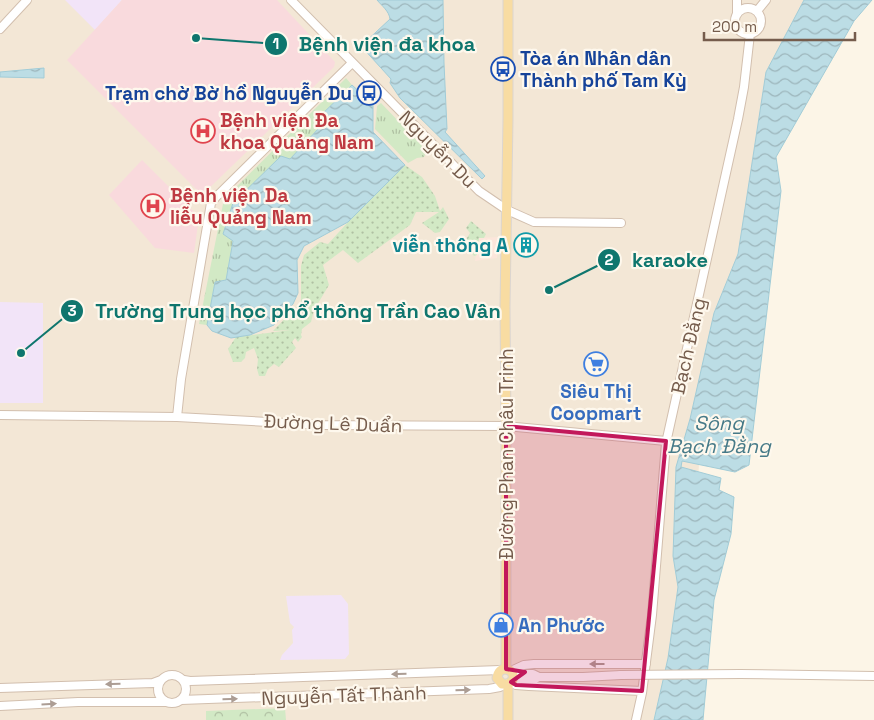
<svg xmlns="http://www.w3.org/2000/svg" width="874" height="720" viewBox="0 0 874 720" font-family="'Space Grotesk',sans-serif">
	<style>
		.residential { fill: #f3e7d6 }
		.commercial { fill: #fce6db }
		.education { fill: #f2e4f8 }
		.medical { fill: #f9dadd }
		.grass { fill: url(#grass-dots) }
		.forest { fill: url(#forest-crowns) }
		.park { fill: url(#park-tufts) }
		.water { fill: url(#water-waves); stroke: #a2ccd7 }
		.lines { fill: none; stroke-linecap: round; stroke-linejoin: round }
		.secondary-casing { stroke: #d2bfae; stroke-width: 10 }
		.primary-casing { stroke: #dbd5d0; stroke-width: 11 }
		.secondary { stroke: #fff; stroke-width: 8 }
		.primary { stroke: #f8dca2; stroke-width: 9 }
		.secondary-bridge-casing { stroke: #d2bfae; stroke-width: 10; stroke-linecap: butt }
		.secondary-bridge { stroke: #fff; stroke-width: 8 }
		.oneway { fill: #ac9d94 }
		.marked { fill: #c2185b; fill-opacity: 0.2; stroke: #c2185b; stroke-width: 4; stroke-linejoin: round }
		.labels { text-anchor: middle; stroke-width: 4.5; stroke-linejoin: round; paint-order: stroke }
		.transit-label { font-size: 19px; font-weight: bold; fill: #164399; stroke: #fef8ed; text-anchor: start }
		.health-label { font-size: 19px; font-weight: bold; fill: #be3a42; stroke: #fef8ed; text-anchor: start }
		.street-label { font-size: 19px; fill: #755c4c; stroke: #fef8ed }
		.culture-label { font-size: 19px; font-weight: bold; fill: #0d838f; stroke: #fef8ed; text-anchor: end }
		.shop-label { font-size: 19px; font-weight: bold; fill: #366cbe; stroke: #fef8ed }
		.water-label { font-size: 20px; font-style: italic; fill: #467a88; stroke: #fef8ed }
		.leader { fill: none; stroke: #0f766e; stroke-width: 2 }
		.callout-dot { fill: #0f766e; stroke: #fef8ed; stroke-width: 2 }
		.mark-label { font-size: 15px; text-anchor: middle; font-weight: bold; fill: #fff }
		.callout-label { font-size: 20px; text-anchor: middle; font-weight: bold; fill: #0f766e; stroke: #fef8ed; stroke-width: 4.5; stroke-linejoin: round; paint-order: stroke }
	</style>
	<defs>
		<pattern id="grass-dots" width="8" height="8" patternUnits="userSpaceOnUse" patternTransform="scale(1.25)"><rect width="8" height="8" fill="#d2e9c5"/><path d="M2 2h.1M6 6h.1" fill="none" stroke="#afc0a2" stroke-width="1.8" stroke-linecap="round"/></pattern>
		<pattern id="forest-crowns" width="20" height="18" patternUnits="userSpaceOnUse" patternTransform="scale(1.25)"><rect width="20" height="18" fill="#d2e9c5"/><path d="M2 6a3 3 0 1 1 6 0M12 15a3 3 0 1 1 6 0" fill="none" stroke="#afc0a2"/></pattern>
		<pattern id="park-tufts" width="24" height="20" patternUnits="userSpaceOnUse" patternTransform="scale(1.25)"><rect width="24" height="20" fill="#d2e9c5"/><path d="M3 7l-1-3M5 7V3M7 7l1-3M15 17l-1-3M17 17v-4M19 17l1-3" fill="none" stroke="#afc0a2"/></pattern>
		<pattern id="water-waves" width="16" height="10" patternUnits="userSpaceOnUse" patternTransform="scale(1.25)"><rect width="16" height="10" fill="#bcdde5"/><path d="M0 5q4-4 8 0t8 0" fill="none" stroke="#9db6bc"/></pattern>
	</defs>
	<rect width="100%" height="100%" fill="#fcf5e7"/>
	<path class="residential" d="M0,0H825L775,75L701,434L691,585L670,720H0Z"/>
	<path class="commercial" d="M498,237L497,258L475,261L479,238Z"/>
	<path class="education" d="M65,0H122L95,30Z
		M0,302L43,303V403H0Z
		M341,595L348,604L349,654L345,659L280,660L282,655L293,643L292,630L294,627L290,623L286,596Z"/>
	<path class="medical" d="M122,0H277L335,62L334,67L202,195L67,60Z
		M142,160L199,217L194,253L155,248L109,195Z"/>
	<path class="grass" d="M405,165L422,177L435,196L440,211L443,207L449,219L440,232L435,233L422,223L439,212H416L410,225L358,263L343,250L323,265L329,285L314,310L311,322L302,329L301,335L302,337L298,342L295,338L292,342L296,348L279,367L274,364L268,369L265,376H259L257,369L258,359L254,348L246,352L245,358L241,362H233L228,349L236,337L291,330L273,331L301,302V266L304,255L320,242L328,244L359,210Z
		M471,221L486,234L484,238H479L477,255L474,256L464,243L470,233L466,228Z"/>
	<path class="forest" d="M285,708L286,720H206V711Z"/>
	<path class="park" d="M346,78L352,85L316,120L319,128L290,159L233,240L226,280L215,282L207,325L199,324L224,199Z
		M381,103L427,151L424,157L417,158L408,163L375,129L377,106Z"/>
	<path class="water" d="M377,0H443L444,63L447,129L445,132L485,176L482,179L400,98L390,83L391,79L361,46L390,19C389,11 382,6 377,0Z
		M804,0H872L854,21L776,157L781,191L749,465L735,472L682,461L681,467L721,478L719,490L734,497L731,534L714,600L703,720H654L668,658L678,587L673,556L676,467L690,419L714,313L738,254L766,72Z
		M44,68V78L0,77V72Z
		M352,85L373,104V132L405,165L348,222L304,246L297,260L298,293L293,304L274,325L250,335L231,338L212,331L207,325L215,282L226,280L233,241L223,234L233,203L281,156L290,159L319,128L316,120Z"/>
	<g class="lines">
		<g class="secondary-casing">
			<path id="secondary" d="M291,0L479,191L507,210L534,222L621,223
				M737,0V13
				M735 21a13 13 0 1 1 26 0a13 13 0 1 1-26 0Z
				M757,11L766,0
				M0,29L27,0
				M0,415L177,417L322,425L506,426L666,441
				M177,417L181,379L211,203L216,197L352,63
				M511,671L524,665L534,664H646
				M513,674H533L539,677L533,680L516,681
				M740,674L874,676
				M158 689a14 14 0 1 1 28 0a14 14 0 1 1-28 0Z
				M539,677H583L621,675
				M184,680L190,681L500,670
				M511,682L516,685L529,686L642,691
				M0,688L153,683L161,680
				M181,700L489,689L500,687L506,684
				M0,706L78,702H166
				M636,720L642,693L652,615L666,443L738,119L744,87L750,34"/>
		</g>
		<g class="primary-casing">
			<path id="primary" d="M506,669V426L505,307L508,119V0
				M506,669C500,669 498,672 497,678L502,684H508
				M506,669C512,670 514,674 513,680L508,684
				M508,684V720"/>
		</g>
		<use href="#secondary" class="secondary"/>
		<use href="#primary" class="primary"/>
		<g class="secondary-bridge-casing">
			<path id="secondary-bridge" d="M621,675L740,674"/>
		</g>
		<use href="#secondary-bridge" class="secondary-bridge"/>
	</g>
	<defs><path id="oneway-solid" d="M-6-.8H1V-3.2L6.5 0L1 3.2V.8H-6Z" transform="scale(1.25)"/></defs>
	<g class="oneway">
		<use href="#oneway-solid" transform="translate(597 664) rotate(180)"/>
		<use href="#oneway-solid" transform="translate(399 674) rotate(178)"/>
		<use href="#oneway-solid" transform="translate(113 684) rotate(178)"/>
		<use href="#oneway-solid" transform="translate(463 690) rotate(-2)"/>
		<use href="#oneway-solid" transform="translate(230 699) rotate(-2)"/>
		<use href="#oneway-solid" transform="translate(49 704) rotate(-3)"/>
	</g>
	<path class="marked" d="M506,426L666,441L642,691L516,685L511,682L525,672L506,669Z"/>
	<defs>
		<g id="bus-ring" transform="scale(1.25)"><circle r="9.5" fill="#fef8ed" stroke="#1a4fb4" stroke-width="1.5"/><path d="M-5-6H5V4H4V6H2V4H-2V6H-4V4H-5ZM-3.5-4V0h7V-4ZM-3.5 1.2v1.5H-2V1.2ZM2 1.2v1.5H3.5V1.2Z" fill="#1a4fb4"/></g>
		<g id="hospital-ring" transform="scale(1.25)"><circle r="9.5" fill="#fef8ed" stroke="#e0444e" stroke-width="1.5"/><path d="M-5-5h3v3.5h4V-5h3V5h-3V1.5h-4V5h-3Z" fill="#e0444e"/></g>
		<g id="building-ring" transform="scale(1.25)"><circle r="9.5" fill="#fef8ed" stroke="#0f9aa8" stroke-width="1.5"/><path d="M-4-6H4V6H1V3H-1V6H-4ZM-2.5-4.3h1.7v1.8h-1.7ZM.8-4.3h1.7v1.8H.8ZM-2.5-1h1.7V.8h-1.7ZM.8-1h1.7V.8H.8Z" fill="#0f9aa8"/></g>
		<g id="supermarket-ring" transform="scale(1.25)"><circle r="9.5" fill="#fef8ed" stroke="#3f7fe0" stroke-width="1.5"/><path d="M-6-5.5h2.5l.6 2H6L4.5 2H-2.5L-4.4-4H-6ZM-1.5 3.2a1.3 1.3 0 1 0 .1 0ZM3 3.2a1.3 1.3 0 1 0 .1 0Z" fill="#3f7fe0"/></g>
		<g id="shop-ring" transform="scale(1.25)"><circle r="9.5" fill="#fef8ed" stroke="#3f7fe0" stroke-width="1.5"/><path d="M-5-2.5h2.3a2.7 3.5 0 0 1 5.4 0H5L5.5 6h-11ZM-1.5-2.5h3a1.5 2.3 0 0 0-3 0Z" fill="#3f7fe0"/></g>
	</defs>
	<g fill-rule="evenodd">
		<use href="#bus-ring" x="503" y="69"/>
		<use href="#bus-ring" x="369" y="93"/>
		<use href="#hospital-ring" x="203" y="131"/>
		<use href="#hospital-ring" x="153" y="206"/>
		<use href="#building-ring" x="526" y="245"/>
		<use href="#supermarket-ring" x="596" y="364"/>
		<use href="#shop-ring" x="501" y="625"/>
	</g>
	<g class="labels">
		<g class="transit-label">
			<text x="520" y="65">Tòa án Nhân dân<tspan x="520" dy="22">Thành phố Tam Kỳ</tspan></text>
			<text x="352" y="100" text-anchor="end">Trạm chờ Bờ hồ Nguyễn Du</text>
		</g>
		<g class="health-label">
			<text x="220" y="127">Bệnh viện Đa<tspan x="220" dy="22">khoa Quảng Nam</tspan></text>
			<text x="170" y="202">Bệnh viện Da<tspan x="170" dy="22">liễu Quảng Nam</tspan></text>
		</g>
		<g class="street-label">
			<text transform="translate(438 149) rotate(45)" y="7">Nguyễn Du</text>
			<text transform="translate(688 346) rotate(-77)" y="7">Bạch Đằng</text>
			<text transform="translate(333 423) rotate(2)" y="7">Đường Lê Duẩn</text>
			<text transform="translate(506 454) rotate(-90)" y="7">Đường Phan Châu Trinh</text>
			<text transform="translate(344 695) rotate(-2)" y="7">Nguyễn Tất Thành</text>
		</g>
		<g class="culture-label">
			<text x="508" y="252">viễn thông A</text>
		</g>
		<g class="shop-label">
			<text x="596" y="398">Siêu Thị<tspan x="596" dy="22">Coopmart</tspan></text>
			<text x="518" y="632" text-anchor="start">An Phước</text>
		</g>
		<g class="water-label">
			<text x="719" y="430">Sông<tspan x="719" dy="23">Bạch Đằng</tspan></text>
		</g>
	</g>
	<path class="leader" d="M196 38L276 44M549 290L609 260M21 353L72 311"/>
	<g class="callout-dot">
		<circle cx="196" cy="38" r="5"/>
		<circle cx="549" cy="290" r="5"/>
		<circle cx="21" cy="353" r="5"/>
		<circle cx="276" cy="44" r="12"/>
		<circle cx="609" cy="260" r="12"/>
		<circle cx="72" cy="311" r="12"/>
	</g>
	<g class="mark-label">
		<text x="276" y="49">1</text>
		<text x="609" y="265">2</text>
		<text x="72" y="316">3</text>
	</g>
	<g class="callout-label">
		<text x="387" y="51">Bệnh viện đa khoa</text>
		<text x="670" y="267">karaoke</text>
		<text x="298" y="318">Trường Trung học phổ thông Trần Cao Vân</text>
	</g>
	<path d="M704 32v8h151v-8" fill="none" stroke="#755c4c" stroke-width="2.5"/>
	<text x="712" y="32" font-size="15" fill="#755c4c" stroke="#fef8ed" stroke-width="4" paint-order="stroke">200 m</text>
</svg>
